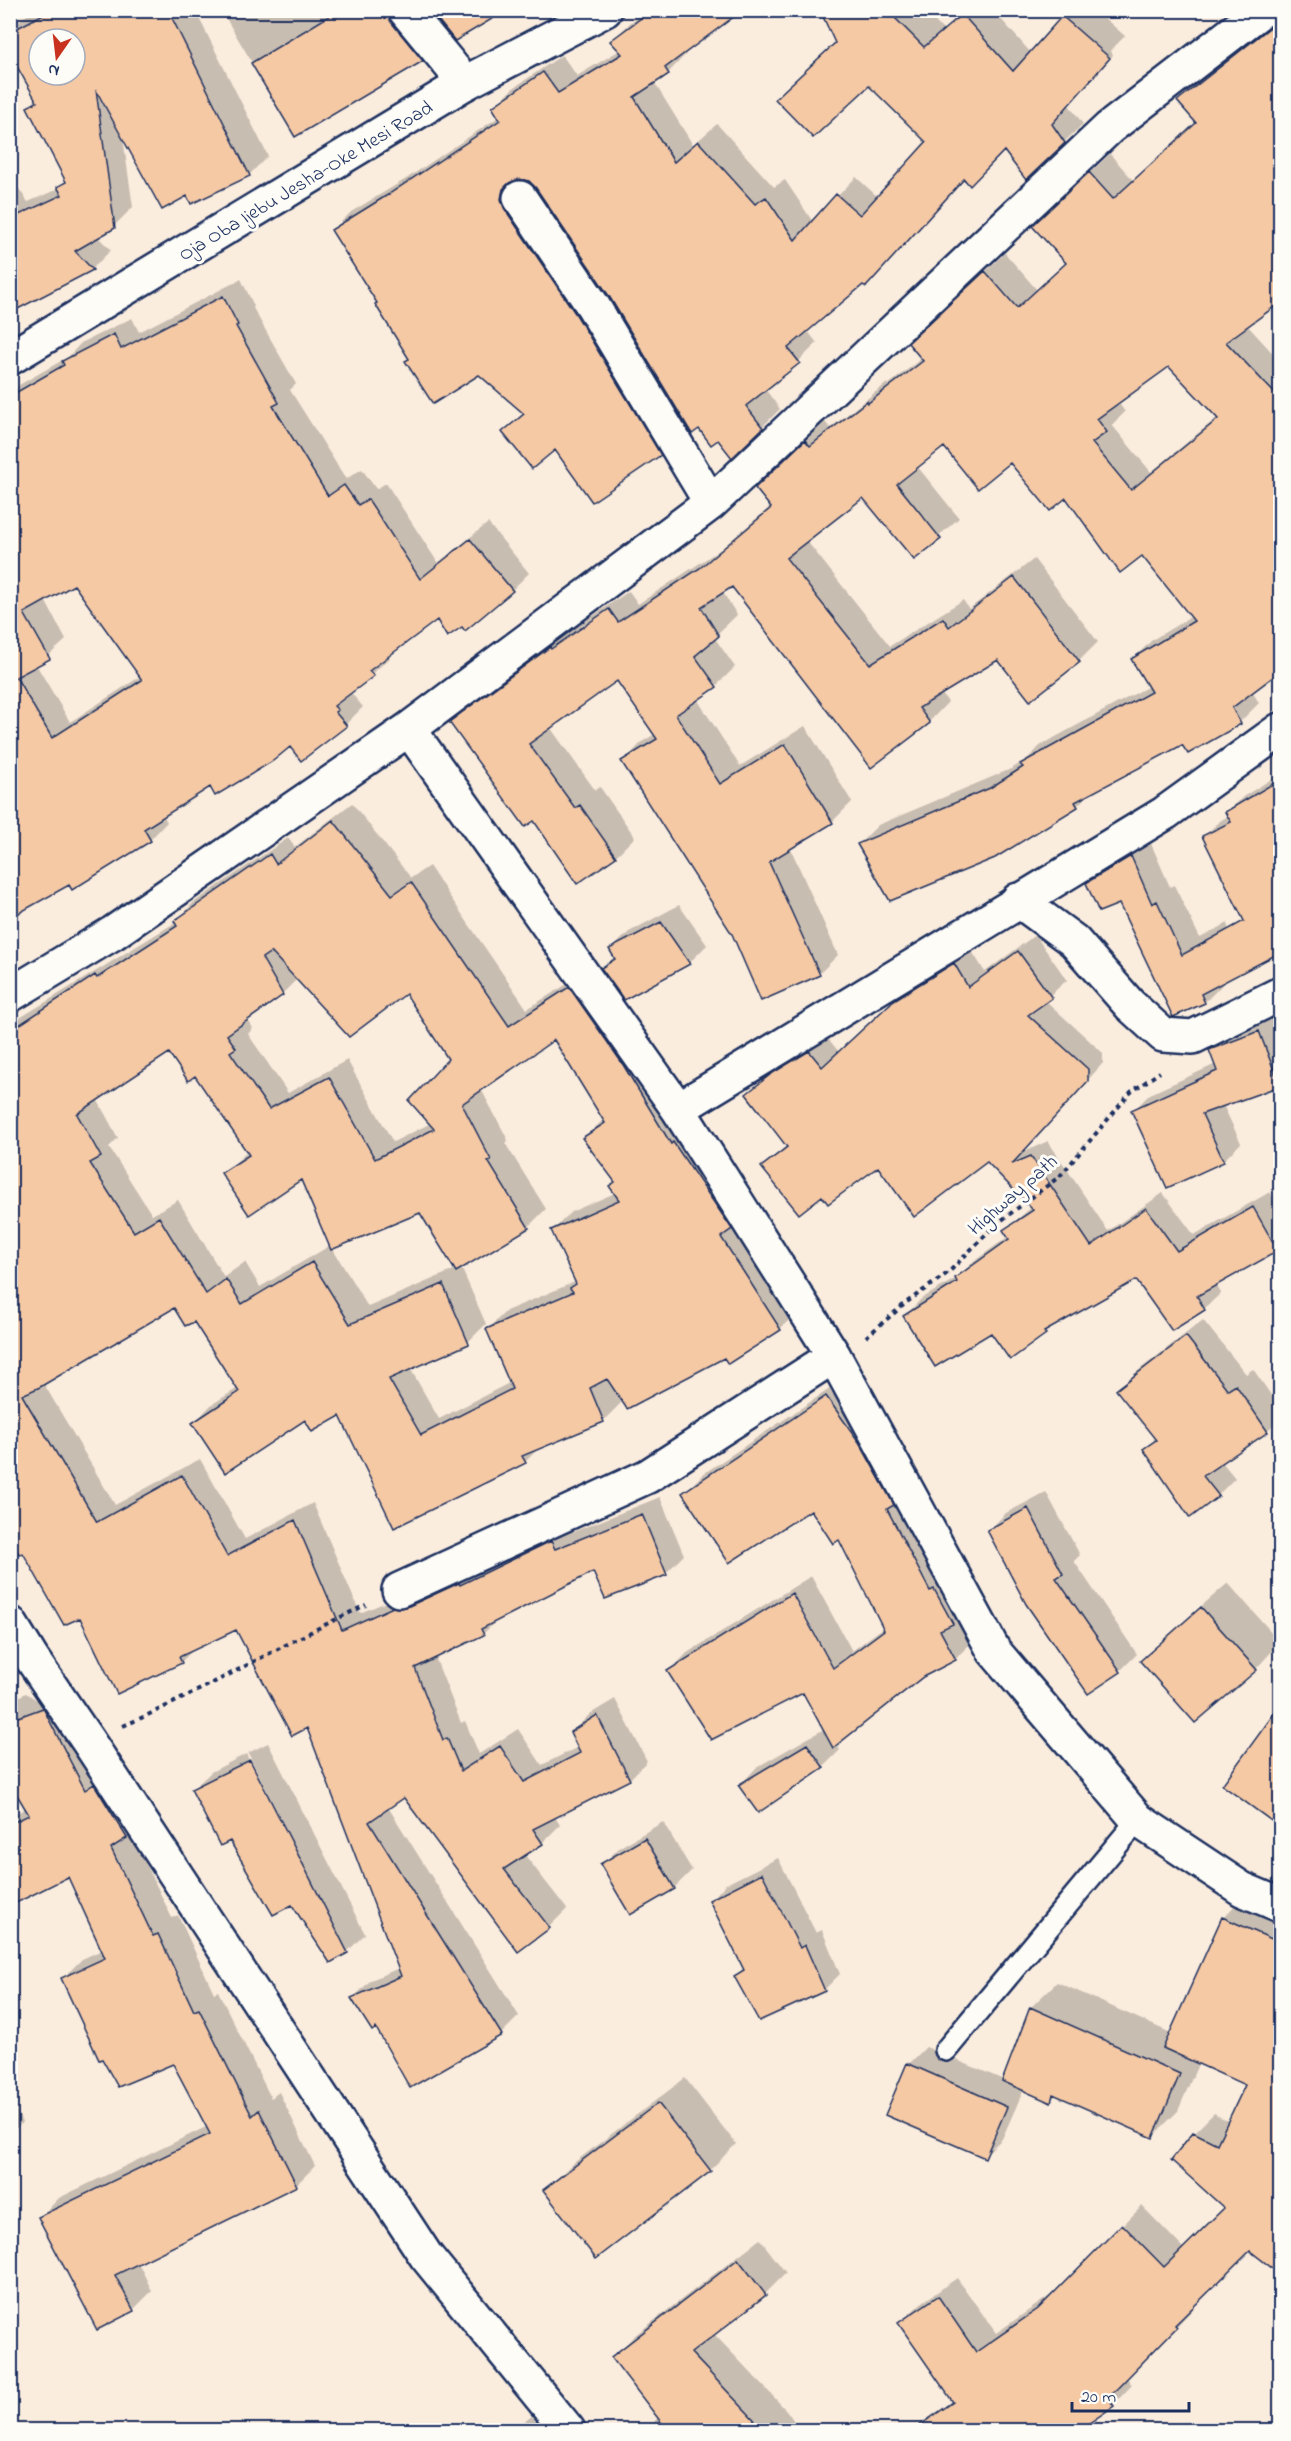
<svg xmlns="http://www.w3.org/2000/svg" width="1291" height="2441" viewBox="0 0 1291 2441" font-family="'Indie Flower',sans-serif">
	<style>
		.shadow { fill: #0003; fill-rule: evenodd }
		.building { fill: #f6c9a5; stroke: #1b2f5e; stroke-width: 1.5; fill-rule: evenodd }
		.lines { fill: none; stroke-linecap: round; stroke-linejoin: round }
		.service-casing { stroke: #1b2f5e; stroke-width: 26 }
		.minor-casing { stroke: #1b2f5e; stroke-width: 38 }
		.secondary-casing { stroke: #1b2f5e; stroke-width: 38 }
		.path { stroke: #1b2f5e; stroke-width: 4; stroke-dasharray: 4.5 4.5; stroke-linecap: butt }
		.service { stroke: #fdfcf7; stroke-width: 21 }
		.minor { stroke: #fdfcf7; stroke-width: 33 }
		.secondary { stroke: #fdfcf7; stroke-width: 33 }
		.labels { text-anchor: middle; stroke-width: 6; stroke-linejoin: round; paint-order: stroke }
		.street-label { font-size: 20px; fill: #1b2f5e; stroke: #fdfcf7 }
	</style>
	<rect width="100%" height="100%" fill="#fbedde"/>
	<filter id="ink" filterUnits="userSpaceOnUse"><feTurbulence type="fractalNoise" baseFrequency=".0167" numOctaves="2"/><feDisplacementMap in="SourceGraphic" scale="12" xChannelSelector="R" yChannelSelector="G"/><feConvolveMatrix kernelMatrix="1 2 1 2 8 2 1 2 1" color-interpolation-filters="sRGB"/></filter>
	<g filter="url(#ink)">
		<path class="shadow" d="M37,10H195L268,156L249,175L188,194L123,138L133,207L114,226L97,236L111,250L92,269L10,314V176L28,202L60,188L67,179L29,107L37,99L10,51V30L22,18ZM39,39H75V75H39Z
			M221,10H415L440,41L422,60L295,135Z
			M647,10H737L685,52L686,54L668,73L654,82L693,145L717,124L774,187L785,180L813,222L856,177L878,197L928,142L837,42L822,10H924L943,30L965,10H993L1031,53L1070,10H1095L1125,36L1110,51L1113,55L1069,105L1083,124L1064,142L1004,149L965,178L866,285L863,283L807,330L817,343L799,361L765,389L780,409L762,427L610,296L537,186L529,180L518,178L522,190L678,436L660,454L555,448L504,432L524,412L479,373L410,358L333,230L351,212L406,179L500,116L494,108L512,89L562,55L577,76L620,50L612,41L630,23Z
			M1280,17L1247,325L1280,361V669L1252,691L1259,703L1240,722L1183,743L1090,793L1077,806L994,857L859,844L878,825L1011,769L1026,760L1041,745L1149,686L1133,659L1152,640L1192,616L1142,554L1066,496L1010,461L944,445L917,466L959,518L914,558L864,496L806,540L890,646L963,600L969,609L1034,559L1098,642L1079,661L998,658L941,693L948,702L929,722L871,766L732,585L722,591L737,615L714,637L735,667L716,686L697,699L740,766L805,726L852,802L832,822L790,847L838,955L819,974L733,933L623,762L642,742L655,734L617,679L550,727L595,790L600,787L635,837L616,856L578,882L535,819L451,722L470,703L570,629L571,631L629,591L638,604L721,549L771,506L776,468L825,422L830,428L887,383L888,385L922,358L929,324L1005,253L1037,290L1067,262L1053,207L1110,154L1134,181L1197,123L1179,101L1198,82ZM1170,365L1218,417L1151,472L1112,425L1125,412L1118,402Z
			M241,279L254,306L253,308L296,384L290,390L346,479L362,469L376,489L386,483L438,563L488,523L529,573L512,590L462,625L437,618L388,655L390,658L353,690L352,694L363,707L346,724L302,759L290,745L210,785L163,815L167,822L150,840L17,913L10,919V394L19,385L68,357L81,343L132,318L139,332ZM75,583L141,676L70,722L37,666L66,640L45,600Z
			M1280,774V933L1204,836L1221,820L1229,816L1227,812L1244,796Z
			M352,803L411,878L429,866L527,1009L588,971L798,1311L780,1329L729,1362L724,1356L617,1394L621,1403L603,1421L541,1446L525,1462L341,1414L306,1418L194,1423L211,1405L238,1388L194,1320L175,1305L44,1384L115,1505L200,1459L245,1539L313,1503L360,1613L570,1524L573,1532L660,1497L684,1555L666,1573L594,1570L500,1617L483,1634L435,1657L461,1723L465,1721L479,1754L518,1729L542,1765L578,1747L572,1732L590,1714L615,1699L647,1761L630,1779L555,1817L560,1825L542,1843L524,1854L567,1909L549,1927L405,1796L388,1807L519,2016L501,2034L377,2026L353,1998L371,1980L399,1968L308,1726L237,1628L195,1648L181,1662L81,1616L10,1533V1024L176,922L193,903L288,838L295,847ZM297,979L406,992L450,1059L431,1123L393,1142L347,1060L288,1093L248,1034L253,1028L247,1019L282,994ZM555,1038L604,1119L584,1138L616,1181L611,1186L615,1193L571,1212L553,1230L577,1281L506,1311L488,1329L511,1382L439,1419L410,1368L468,1342L486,1324L461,1267L528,1227L546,1209L505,1143L508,1140L481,1089ZM169,1051L196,1074L248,1151L223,1174L302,1177L331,1245L260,1287L245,1262L224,1277L178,1200L152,1215L109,1147L118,1138L97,1099ZM420,1212L456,1269L368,1307L332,1248Z
			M1149,839L1170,887L1174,885L1200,938L1228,923L1227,970L1219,978L1222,985L1205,1002L1174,1015L1119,902L1088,883L1106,866Z
			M679,905L707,945L689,963L624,998L603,968L615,956L611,949L629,932Z
			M1035,935L1067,980L1045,1000L1103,1053V1063L1024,1152L1048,1141L1108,1231L1163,1193L1194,1235L1270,1192L1280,1210V1247L1215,1284L1221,1293L1204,1309L1137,1278L1052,1325L1011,1358L991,1331L905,1316L921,1299L958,1277L973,1262L1009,1236L1005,1230L1032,1207L987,1160L878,1165L822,1194L763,1167L787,1145L748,1094L764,1077L790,1058L826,1036L839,1052L912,984L970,948L985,972Z
			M1280,1013V1084L1223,1105L1241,1143L1224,1160L1168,1186L1133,1111L1150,1094L1216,1064L1211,1050L1228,1033Z
			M1203,1320L1246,1374L1253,1369L1280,1408V1418L1267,1431L1222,1462L1235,1478L1218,1495L1191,1516L1145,1449L1156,1438L1118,1391L1134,1374Z
			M846,1378L974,1640L955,1659L923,1676L836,1743L840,1750L823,1767L740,1785L757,1767L824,1729L804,1691L669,1672L687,1653L811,1576L852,1651L884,1627L839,1538L811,1508L684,1493L703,1474Z
			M1046,1492L1080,1555L1074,1561L1137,1654L1120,1671L988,1531L1006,1513Z
			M1228,1583L1280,1642L1256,1669L1142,1661L1168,1635Z
			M63,1690L172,1918L178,1915L214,1993L218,1991L271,2098L279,2092L315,2166L296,2185L138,2262L152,2291L133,2310L40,2218L59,2198L208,2126L174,2062L63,1978L82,1959L102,1950L68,1875L10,1904V1816L27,1808L10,1780V1701L26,1693L37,1700Z
			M268,1743L365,1934L347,1952L230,1839L193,1789L211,1772L246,1754L331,1920L248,1753Z
			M663,1822L692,1870L674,1888L602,1865L620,1847Z
			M778,1858L816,1933L822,1930L840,1974L824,1990L736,1976L744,1967L711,1900L726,1884Z
			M1242,1898L1280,1915V2071L1250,2249L1193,2305L1195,2307L1127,2378L1132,2385L1113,2405L1076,2430H1063L1057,2422L1045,2430H952L940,2413L953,2400L900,2323L920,2304L957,2278L996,2333L1058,2290L1142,2206L1184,2249L1226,2208L1194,2133L1214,2113L1229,2122L1247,2084L1199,2062L1178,2111L1152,2137L1057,2094L1050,2101L1024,2089L1002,2139L984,2156L909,2064L926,2047L1004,2080L1031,2007L1057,1982L1171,2033L1223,1918Z
			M685,2078L736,2144L710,2170L545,2190L571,2165Z
			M10,2090L22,2123L10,2134Z
			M760,2239L786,2273L765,2294L714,2334L787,2411L800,2430H646L659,2417L613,2358L634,2336Z
			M532,2416L542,2430H513Z"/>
		<path class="building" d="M51,10H168L250,176L191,204L187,196L162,210L96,90L115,228L75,251L93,270L10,313V219L62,195L57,187L66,182L27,107L37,102L10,54V32ZM39,39H75V75H39Z
			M339,10H387L391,22L423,61L295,137L251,63Z
			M430,10H507L455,41Z
			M652,10H743L665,68L669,74L634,97L674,162L698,141L755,204L766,197L795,240L836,194L860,215L926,142L869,86L813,138L775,99L835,43L820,10H887L924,47L962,14L1013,71L1062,16L1110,58L1052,124L1065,143L1026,180L1004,151L970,186L964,179L866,287L863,285L788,348L800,363L746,406L763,428L732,458L718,440L711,445L699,429L692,434L609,296L536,188L529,181L519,179L509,183L503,189L501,199L504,208L577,316L661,455L592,502L555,450L532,469L502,432L524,414L479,375L433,404L405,361L409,359L375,304L377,303L331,230L386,196L500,120L492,107L543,72L558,93L622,54L610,41Z
			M1281,16V302L1226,342L1281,400V671L1232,708L1241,724L1188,754L1182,745L1075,802L1078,807L995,858L890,901L857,844L990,788L1023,767L1020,764L1151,692L1131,659L1194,621L1142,556L1120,573L1066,498L1050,511L1010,463L978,489L944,447L897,484L941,539L914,560L863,498L786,558L870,664L943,618L949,627L1014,577L1080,662L1030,701L998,660L919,708L930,723L871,768L732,587L701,607L719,636L695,656L717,687L676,715L720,784L785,744L833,823L769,862L820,975L761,1001L732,934L621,761L657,739L617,681L529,744L575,808L580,805L616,857L577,884L534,821L525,827L449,722L550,647L551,649L609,609L618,622L700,568L771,508L755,488L805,440L810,446L867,401L868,403L923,361L908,343L985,271L1017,308L1066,263L1032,226L1089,172L1113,199L1196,123L1177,101L1273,25ZM1169,367L1218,419L1131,490L1092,443L1107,432L1097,419Z
			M223,296L238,325L236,326L279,403L273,406L328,496L344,485L358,505L368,499L420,579L470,539L513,591L465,631L462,627L447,637L437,620L369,671L374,676L334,706L338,710L335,712L347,726L301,761L290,747L273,761L215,796L210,787L144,829L151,841L72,890L69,885L10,918V396L64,365L62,361L114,334L121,349ZM74,585L142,680L52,738L16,677L50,659L24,613Z
			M1281,779V952L1201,994L1205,1003L1173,1017L1119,904L1099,912L1086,883L1131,856L1152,904L1157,901L1182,955L1244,921L1202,836L1231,822L1225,812Z
			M333,820L392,895L411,882L509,1026L569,987L622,1063L671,1144L673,1142L732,1229L721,1237L781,1330L728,1364L724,1358L627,1409L607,1379L590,1388L604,1422L522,1456L526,1463L394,1528L340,1416L312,1432L305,1420L225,1473L192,1423L239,1392L194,1322L185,1326L174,1308L40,1387L22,1395L97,1522L182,1475L227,1556L295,1520L342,1630L393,1607H407L459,1583L460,1585L551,1541L555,1549L642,1514L667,1575L605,1599L593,1572L481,1629L484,1635L415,1668L443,1740L447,1738L461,1771L500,1746L524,1782L580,1753L570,1732L597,1715L630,1780L533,1829L543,1844L504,1869L550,1928L518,1952L404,1798L369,1822L502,2035L410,2088L376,2028L372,2031L351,1998L401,1976L307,1728L292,1736L236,1630L179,1657L182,1663L117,1694L80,1618L64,1625L23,1553L19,1554L10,1536V1031L95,975L97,978L177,926L174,921L270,854L276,864ZM271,952L349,1037L406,994L448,1059L409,1101L434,1129L375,1159L329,1077L269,1109L230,1052L236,1048L227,1035L283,995L262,958ZM554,1040L605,1123L582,1138L615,1182L609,1186L619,1200L551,1230L576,1284L570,1288L573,1292L486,1329L512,1389L421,1435L389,1379L469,1344L443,1284L350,1324L312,1262L242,1304L226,1279L206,1294L159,1217L134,1232L90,1163L101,1157L77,1114L169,1053L188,1081L195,1076L249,1155L221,1173L249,1215L301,1180L331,1250L420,1213L456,1272L529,1228L488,1161L491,1160L462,1104Z
			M661,922L690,964L624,1000L601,968L615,959L609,949Z
			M1018,951L1052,998L1028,1015L1088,1069V1081L1012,1164L1031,1156L1091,1246L1146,1208L1177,1251L1253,1207L1278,1251L1197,1296L1205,1310L1172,1331L1136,1280L1044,1332L1046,1334L1010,1360L991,1333L935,1367L903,1316L957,1282L955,1278L1009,1239L1003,1230L1033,1210L987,1162L914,1217L878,1167L828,1204L822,1196L799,1214L761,1167L787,1147L746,1094L771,1074L809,1051L822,1067L894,1000L954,963L968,987Z
			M1259,1031L1280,1086L1202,1114L1224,1162L1167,1188L1131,1110L1217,1071L1209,1050Z
			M1186,1336L1228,1390L1236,1385L1268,1432L1203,1476L1219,1496L1190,1518L1143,1449L1156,1440L1116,1390Z
			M826,1396L859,1442L894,1505L887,1509L930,1591L934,1589L953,1624L940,1630L956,1660L923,1677L833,1748L803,1693L711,1740L667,1671L792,1593L833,1668L884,1630L839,1540L833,1544L811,1510L729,1563L682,1493Z
			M1028,1508L1063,1574L1056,1578L1121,1672L1088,1694L1026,1604L987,1530Z
			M1201,1607L1257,1670L1195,1723L1140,1661Z
			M1281,1704V1828L1222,1785Z
			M43,1708L85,1790L94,1784L127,1838L111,1848L153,1936L158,1934L194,2011L199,2009L252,2116L259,2110L297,2186L115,2275L134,2311L97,2330L38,2217L210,2134L173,2064L118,2087L102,2059L99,2060L61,1978L105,1958L68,1877L10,1906V1824L29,1815L10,1783V1720Z
			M807,1744L824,1768L758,1813L738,1785Z
			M250,1760L348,1953L330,1963L292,1905L273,1915L230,1841L220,1846L191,1789Z
			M645,1838L675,1889L630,1915L600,1864Z
			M762,1873L800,1948L805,1945L825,1991L759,2021L734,1976L744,1970L709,1900Z
			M1222,1917L1281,1943V2275L1250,2251L1175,2325L1177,2327L1108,2398L1114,2406L1079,2430H913L953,2402L898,2323L938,2296L976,2352L1038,2309L1122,2224L1164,2267L1224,2208L1171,2160L1193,2132L1217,2144L1245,2085L1163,2048Z
			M1030,2007L1180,2074L1153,2138L1053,2094L1051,2103L1002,2081Z
			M907,2063L1007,2107L985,2158L885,2115Z
			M658,2103L711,2171L596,2259L543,2190Z
			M738,2259L766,2295L691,2353L764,2430H667L611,2357Z"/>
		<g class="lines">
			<g class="service-casing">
				<path id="service" d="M946,2050L1138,1820"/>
			</g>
			<g class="minor-casing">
				<path id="minor" d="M405,10L465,83
					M520,198L593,306L711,503
					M409,729L678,1109L834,1356L994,1651L1138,1820L1242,1889L1280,1905
					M1018,900L1074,941L1130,1005L1163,1035L1193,1037L1280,994
					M10,995L113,933L409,729L711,503L1109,128L1262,10
					M678,1109L1165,813L1280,730
					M399,1590L648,1476L834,1356
					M10,1623L32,1659L88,1741L426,2256L568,2430"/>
			</g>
			<g class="secondary-casing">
				<path id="secondary" d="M10,358L465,83L605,10"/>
			</g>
			<path class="path" d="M866,1337L907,1302L949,1272L994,1226L1060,1176L1131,1092L1160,1072
				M123,1726C206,1690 284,1643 366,1605"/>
			<use href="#service" class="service"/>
			<use href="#minor" class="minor"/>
			<use href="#secondary" class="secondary"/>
		</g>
	</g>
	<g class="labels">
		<g class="street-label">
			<text transform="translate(305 180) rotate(-31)" y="7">Oja Oba Ijebu Jesha-Oke Mesi Road</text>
			<text transform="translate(1012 1194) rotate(-41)" y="7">Highway path</text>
		</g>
	</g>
	<rect width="1291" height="2441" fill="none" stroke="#fdfcf7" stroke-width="36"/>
	<rect x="18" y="18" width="1255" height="2405" fill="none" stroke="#1b2f5e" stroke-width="2" filter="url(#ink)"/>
	<g transform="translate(57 57) rotate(194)"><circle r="28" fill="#fdfcf7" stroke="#a3aaba" stroke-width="1.5"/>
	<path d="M0-4.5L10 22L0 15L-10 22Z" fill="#c8321e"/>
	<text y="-9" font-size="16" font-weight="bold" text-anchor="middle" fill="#1b2f5e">N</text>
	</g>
	<path d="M1072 2402v9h117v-9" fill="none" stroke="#1b2f5e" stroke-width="3"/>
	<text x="1081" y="2402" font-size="18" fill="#1b2f5e" stroke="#fdfcf7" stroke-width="4.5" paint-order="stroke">20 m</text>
</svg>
